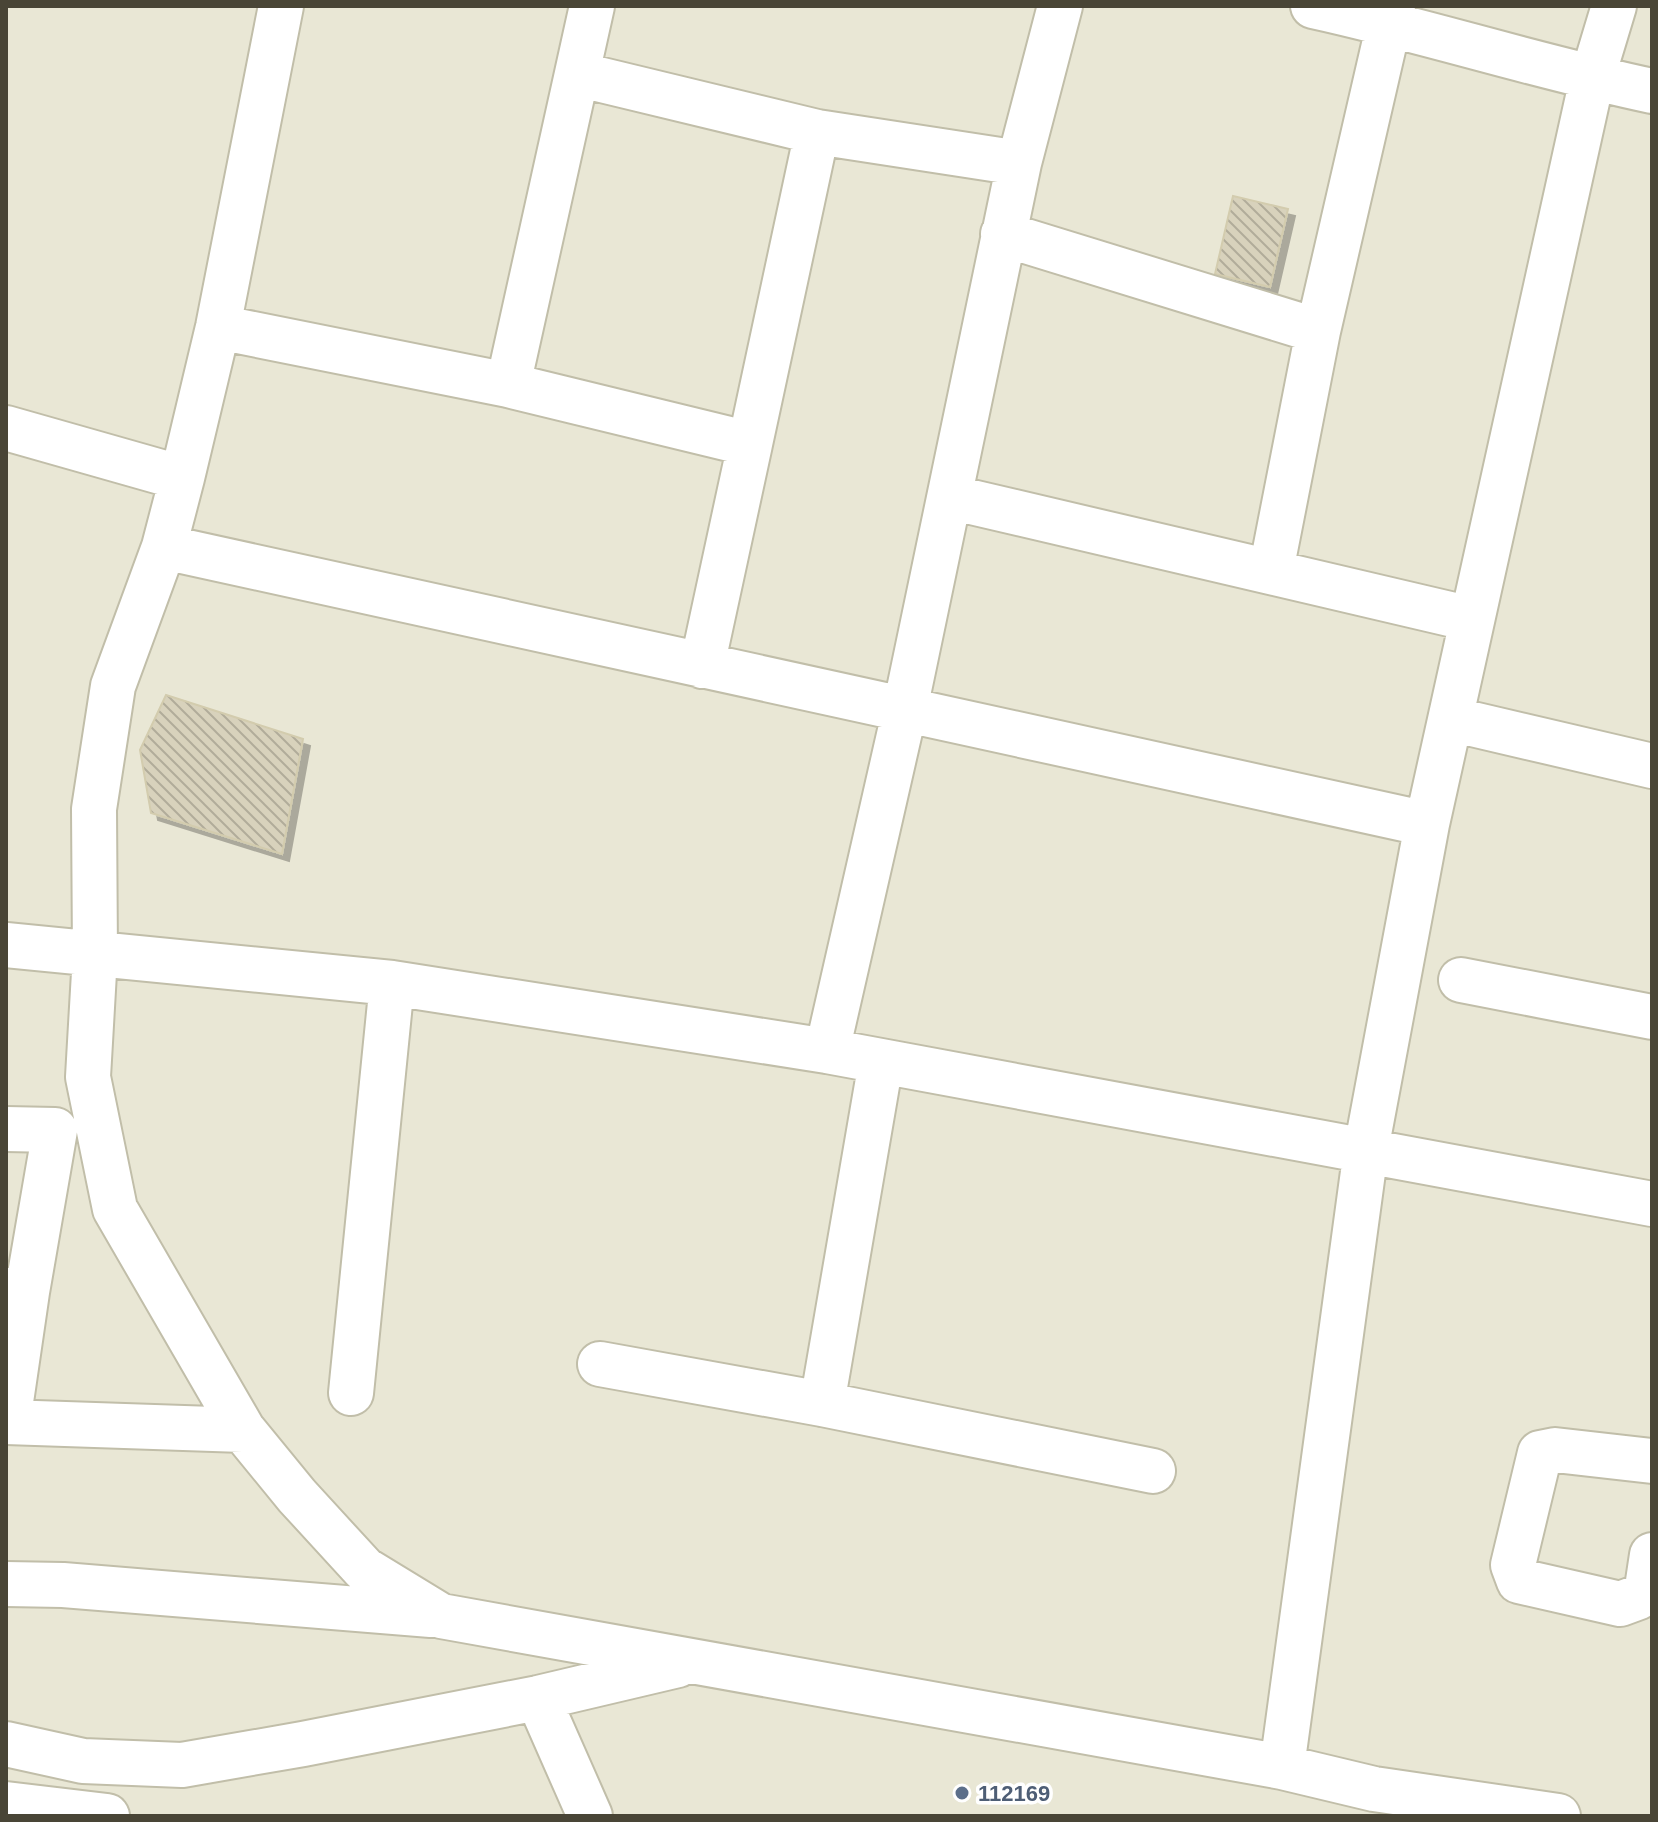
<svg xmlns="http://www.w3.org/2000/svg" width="1658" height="1822" viewBox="0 0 1658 1822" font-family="Helvetica,sans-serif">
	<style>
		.residential { fill: #e9e7d5 }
		.building { fill: url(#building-back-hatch); stroke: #d3ccae; stroke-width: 2; filter: url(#shadow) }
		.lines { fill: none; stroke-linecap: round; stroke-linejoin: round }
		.minor-casing { stroke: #c1bea9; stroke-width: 48 }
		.minor { stroke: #fff; stroke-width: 44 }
		.service-dot { fill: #5c6f8a; stroke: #fff; stroke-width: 3 }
		.labels { text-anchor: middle; stroke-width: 7; stroke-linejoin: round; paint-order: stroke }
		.service-label { font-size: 22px; font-weight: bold; fill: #4e5e75; stroke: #fff; text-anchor: start }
	</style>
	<defs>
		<pattern id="building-back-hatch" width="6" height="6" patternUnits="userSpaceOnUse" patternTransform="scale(2)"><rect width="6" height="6" fill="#d8d2bc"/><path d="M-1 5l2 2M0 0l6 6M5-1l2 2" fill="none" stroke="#b1ac9a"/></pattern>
		<filter id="shadow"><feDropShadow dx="7" dy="7" stdDeviation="0" flood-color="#0004"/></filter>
	</defs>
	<rect width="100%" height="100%" fill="#f5f3e7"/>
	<path class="residential" d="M6,6H1652V1816H6Z"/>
	<path class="building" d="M1233,196L1288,209L1270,287L1215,274Z
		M166,695L303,739L282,854L151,813L140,750Z"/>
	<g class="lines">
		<g class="minor-casing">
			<path id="minor" d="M281,6L218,327L182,478L164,547L113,686L94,809L95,955L88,1077L115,1209L243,1430L297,1496L364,1569L441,1616L1282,1767L1374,1789L1558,1816
				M1313,6C1427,31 1538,67 1652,91
				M577,74L817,132
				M1003,234L1318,331
				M218,327L508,385L750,444L817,132L1019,163
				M508,385L592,6
				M6,428L182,478
				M950,497L1471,619
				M164,547L1427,824
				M1271,571L1318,331L1393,6
				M702,666L750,444
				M1451,719L1652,766
				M6,945L392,983L827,1051L1652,1204
				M1461,980L1652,1017
				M827,1051L905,709L1019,163L1060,6
				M6,1129L55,1130L27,1292
				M6,1290L27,1292L8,1422
				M600,1364L822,1404L1153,1471
				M351,1393L392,983
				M822,1404L881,1062
				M6,1422L243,1430
				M1652,1461L1555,1450L1540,1453L1513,1565L1519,1581L1620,1604L1639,1597L1647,1588L1652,1555
				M6,1584L63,1585L431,1615
				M538,1698L590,1816
				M6,1744L83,1761L182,1765L303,1744L538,1698L678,1665
				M1282,1767L1366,1150L1427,824L1592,79L1614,6
				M6,1804L107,1816"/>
		</g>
		<use href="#minor" class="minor"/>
	</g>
	<circle class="service-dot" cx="962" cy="1793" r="8"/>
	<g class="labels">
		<g class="service-label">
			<text x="978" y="1801">112169</text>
		</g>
	</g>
	<rect width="1658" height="1822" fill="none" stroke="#494536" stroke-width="16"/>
</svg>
